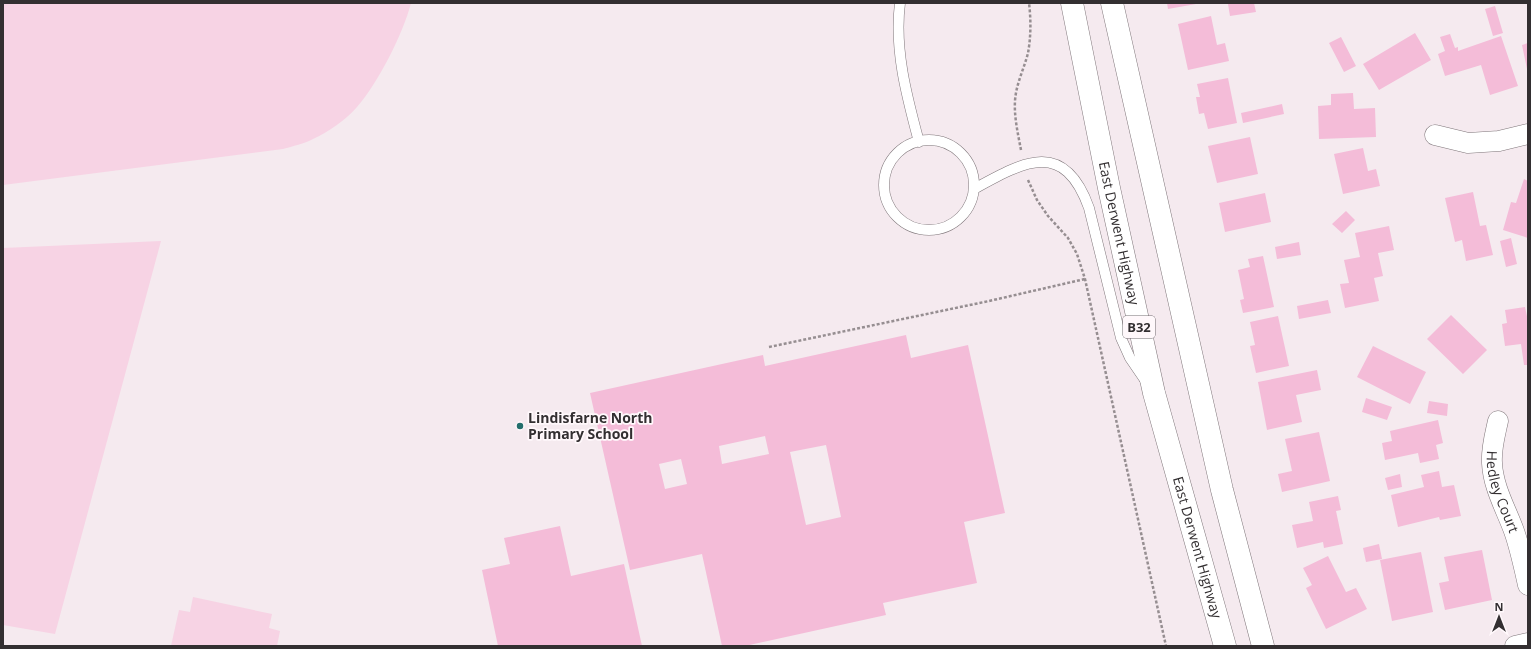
<svg xmlns="http://www.w3.org/2000/svg" width="1531" height="649" viewBox="0 0 1531 649" font-family="'Open Sans',sans-serif">
	<style>
		.green { fill: #f7d3e4 }
		.building { fill: #f4bcd8; fill-rule: evenodd }
		.lines { fill: none; stroke-linecap: round; stroke-linejoin: round }
		.service-casing { stroke: #7f767a; stroke-width: 11 }
		.minor-casing { stroke: #7f767a; stroke-width: 21 }
		.primary-casing { stroke: #7f767a; stroke-width: 23 }
		.path { stroke: #968e91; stroke-width: 2.5; stroke-dasharray: 3 2; stroke-linecap: butt }
		.service { stroke: #fff; stroke-width: 10 }
		.minor { stroke: #fff; stroke-width: 20 }
		.primary { stroke: #fff; stroke-width: 22 }
		.poi-dot { fill: #236e6c; stroke: #fff8fb; stroke-width: 1.5 }
		.labels { text-anchor: middle; stroke-width: 3.5; stroke-linejoin: round; paint-order: stroke }
		.shield { fill: #fff8fb; stroke: #706b6e; stroke-width: 1 }
		.shield-label { font-size: 13px; font-weight: bold; fill: #332f31 }
		.street-label { font-size: 14px; fill: #332f31; stroke: #fff8fb }
		.poi-label { font-size: 14px; font-weight: bold; fill: #332f31; stroke: #fff8fb; text-anchor: start }
	</style>
	<rect width="100%" height="100%" fill="#f5eaef"/>
	<path class="green" d="M3,3H411C403,34 378,83 357,107C346,120 328,132 313,139C304,144 293,146 283,149L3,185Z
		M161,241L55,634L3,625V248Z
		M193,597L272,614L269,628L280,631L277,646H171L179,610L190,612Z"/>
	<path class="building" d="M1167,3H1196V4L1168,9Z
		M1233,3H1254L1256,12L1230,16L1228,4Z
		M1495,6L1503,33L1493,36L1485,9Z
		M1211,16L1217,45L1225,43L1229,61L1188,70L1178,24Z
		M1415,33L1431,60L1379,90L1363,64Z
		M1450,34L1455,48L1458,47V51L1501,36L1518,86L1490,95L1481,65L1445,76L1438,54L1445,51L1440,37Z
		M1341,37L1356,66L1344,72L1329,43Z
		M1528,43V69H1527L1522,45Z
		M1228,78L1237,123L1208,129L1204,113L1199,114L1196,97H1200L1197,84Z
		M1353,93L1354,109L1375,108L1376,137L1319,139L1318,106L1331,105V94Z
		M1282,104L1284,114L1243,123L1241,113Z
		M1250,137L1258,174L1217,183L1208,146Z
		M1363,148L1368,171L1376,169L1380,186L1343,194L1334,154Z
		M1524,179L1528,181V238L1503,230L1511,202L1516,203Z
		M1473,192L1480,226L1486,225L1493,255L1466,261L1462,240L1455,242L1445,198Z
		M1265,193L1271,222L1225,232L1219,203Z
		M1346,211L1355,220L1342,233L1332,224Z
		M1389,226L1394,250L1378,253L1383,276L1374,278L1379,301L1345,308L1340,284L1349,283L1344,260L1360,257L1355,233Z
		M1511,238L1517,264L1506,267L1500,241Z
		M1299,242L1301,255L1277,259L1275,247Z
		M1263,256L1274,307L1243,313L1240,300L1244,299L1238,270L1250,267L1248,259Z
		M1328,300L1331,313L1299,319L1297,306Z
		M1525,307L1528,321V365H1524L1521,344L1505,346L1502,324L1507,323L1505,310Z
		M1451,315L1487,350L1463,374L1427,339Z
		M1278,316L1289,366L1256,373L1250,346L1255,345L1250,322Z
		M906,335L911,358L968,345L1005,513L964,522L977,583L883,603L886,615L745,646H722L702,554L630,570L590,393L763,355L765,366ZM765,436L769,454L722,464L719,446ZM826,445L841,517L806,525L790,452ZM681,459L687,484L665,489L659,464Z
		M1373,346L1426,372L1410,404L1357,377Z
		M1317,370L1321,390L1296,395L1302,422L1267,430L1258,382Z
		M1366,398L1392,407L1387,420L1362,412Z
		M1429,401L1448,404L1447,416L1427,413Z
		M1438,420L1443,443L1436,445L1439,459L1420,463L1418,453L1385,460L1382,443L1392,441L1390,431Z
		M1319,432L1330,481L1282,492L1278,474L1292,471L1285,439Z
		M1439,471L1442,487L1454,485L1461,516L1440,520L1439,517L1398,527L1391,495L1424,487L1421,475Z
		M1400,474L1402,487L1388,490L1385,478Z
		M1338,496L1341,510L1336,511L1343,544L1324,548L1323,542L1297,548L1292,525L1313,521L1309,502Z
		M560,526L571,576L624,564L642,646H498L482,570L510,564L504,538Z
		M1379,544L1382,559L1366,562L1363,548Z
		M1482,550L1492,600L1445,610L1439,583L1449,581L1444,557Z
		M1421,552L1433,612L1392,621L1380,560Z
		M1328,556L1346,592L1356,588L1367,609L1326,629L1306,588L1312,585L1303,568Z"/>
	<g class="lines">
		<g class="service-casing">
			<path id="service" d="M900,3C894,50 907,97 919,142
				M884 185a45 45 0 1 1 90 0a45 45 0 1 1-90 0Z
				M974,189C1023,162 1064,138 1089,208L1121,338L1130,358L1145,380"/>
		</g>
		<g class="minor-casing">
			<g id="minor">
				<path d="M1435,135L1468,143L1499,141L1528,134"/>
				<path id="s1" d="M1498,421C1495,435 1491,448 1492,463C1493,487 1506,509 1514,531C1520,548 1524,567 1528,585"/>
				<path d="M1515,646L1528,643"/>
			</g>
		</g>
		<g class="primary-casing">
			<g id="primary">
				<path id="s2" d="M1072,3L1109,188L1154,393L1225,646"/>
				<path d="M1112,3L1222,490L1263,646"/>
			</g>
		</g>
		<path class="path" d="M1021,150C1018,134 1014,117 1015,101C1016,84 1024,69 1028,53C1031,37 1031,19 1029,3
			M1028,180L1037,200L1048,216L1068,238L1077,254L1085,279L1166,646
			M769,347L989,301L1085,279"/>
		<use href="#service" class="service"/>
		<use href="#minor" class="minor"/>
		<use href="#primary" class="primary"/>
	</g>
	<circle class="poi-dot" cx="520" cy="426" r="4"/>
	<g class="labels">
		<rect class="shield" x="1123" y="316" width="32" height="22" rx="3"/>
		<g class="shield-label">
			<text x="1139" y="332">B32</text>
		</g>
		<g class="street-label">
			<text dy="5" stroke="none"><textPath href="#s2" startOffset="235">East Derwent Highway</textPath></text>
			<text dy="5" stroke="none"><textPath href="#s1" startOffset="73">Hedley Court</textPath></text>
			<text dy="5" stroke="none"><textPath href="#s2" startOffset="559">East Derwent Highway</textPath></text>
		</g>
		<g class="poi-label">
			<text x="528" y="423">Lindisfarne North<tspan x="528" dy="16">Primary School</tspan></text>
		</g>
	</g>
	<rect width="1531" height="649" fill="none" stroke="#332f31" stroke-width="8"/>
	<g transform="translate(1499 617)" stroke="#fff8fb" stroke-width="3" paint-order="stroke">
	<path d="M0-3L7 15L0 10L-7 15Z" fill="#332f31"/>
	<text y="-6" font-size="11" font-weight="bold" text-anchor="middle" fill="#332f31">N</text>
	</g>
</svg>
